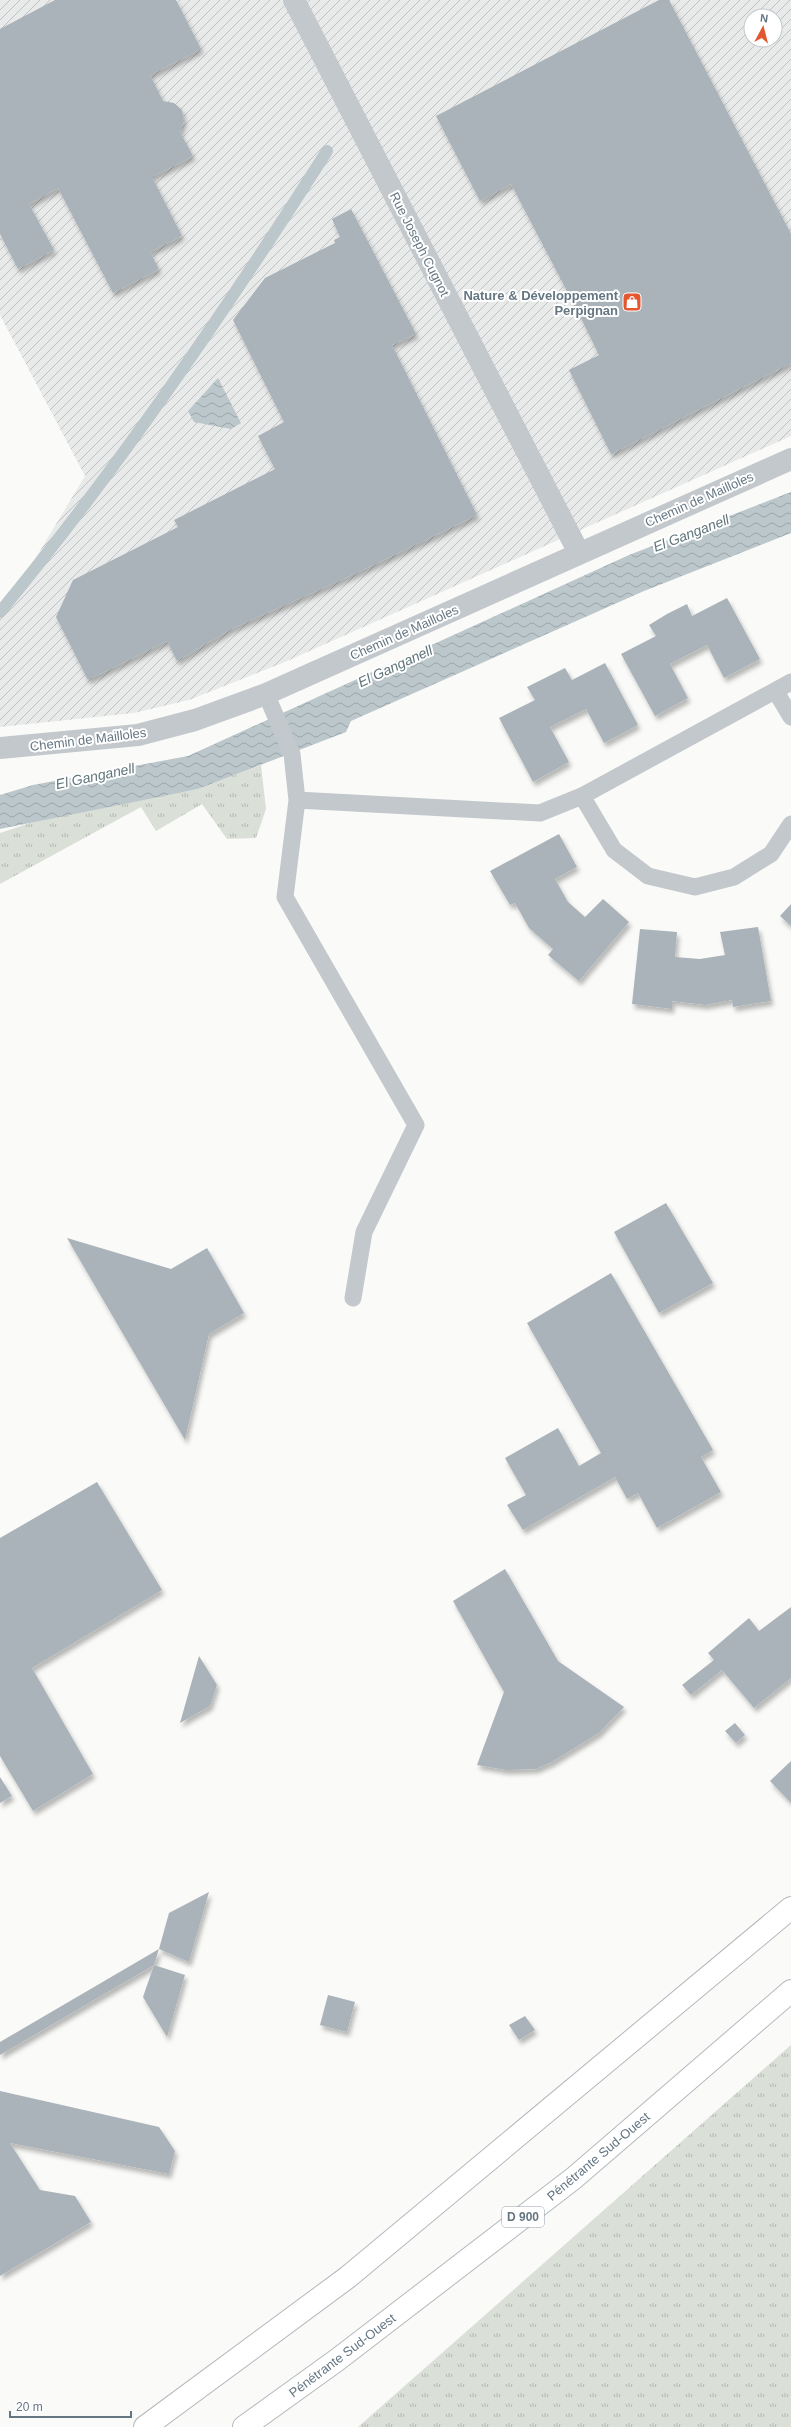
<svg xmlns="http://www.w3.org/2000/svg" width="791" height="2427" viewBox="0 0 791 2427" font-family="Helvetica,sans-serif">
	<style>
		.industrial { fill: url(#industrial-furrows); fill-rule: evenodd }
		.grass { fill: url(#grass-tufts) }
		.water { fill: url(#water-waves) }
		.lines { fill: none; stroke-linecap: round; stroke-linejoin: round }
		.stream { stroke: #bbc7cb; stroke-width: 12 }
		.building { fill: #aab3b9; filter: url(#shadow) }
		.trunk-casing { stroke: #b4b9bd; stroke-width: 24 }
		.service { stroke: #c3c8cc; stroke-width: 17 }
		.minor { stroke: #c3c8cc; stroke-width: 22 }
		.trunk { stroke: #fff; stroke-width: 22 }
		.labels { text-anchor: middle; stroke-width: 4; stroke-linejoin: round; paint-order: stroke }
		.shield { fill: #fff; stroke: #939fa8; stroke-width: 1 }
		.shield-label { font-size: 12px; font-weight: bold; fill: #657683 }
		.street-label { font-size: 13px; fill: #657683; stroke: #fff }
		.poi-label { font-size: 13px; font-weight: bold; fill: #657683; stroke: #fff; text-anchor: end }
		.water-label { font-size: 14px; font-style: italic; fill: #60757c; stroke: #fff }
	</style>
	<defs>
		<pattern id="industrial-furrows" width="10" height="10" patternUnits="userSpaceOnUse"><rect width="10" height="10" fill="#e8e9e9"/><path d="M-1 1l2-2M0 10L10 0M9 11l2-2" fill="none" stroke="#c0c1c2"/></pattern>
		<pattern id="grass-tufts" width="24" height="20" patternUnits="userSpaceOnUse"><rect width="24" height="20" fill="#dadfd7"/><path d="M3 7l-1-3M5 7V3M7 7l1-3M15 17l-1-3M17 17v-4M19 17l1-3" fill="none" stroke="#b4b9b4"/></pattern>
		<pattern id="water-waves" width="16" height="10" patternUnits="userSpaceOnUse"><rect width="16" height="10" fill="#bbc7cb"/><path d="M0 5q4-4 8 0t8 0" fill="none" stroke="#9ca6aa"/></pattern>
		<filter id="shadow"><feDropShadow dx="2.5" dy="4.5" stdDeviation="2" flood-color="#0004"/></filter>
	</defs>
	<rect width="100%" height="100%" fill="#fafaf8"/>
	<path class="industrial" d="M0,0H791V436L285,662L189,700L134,713L0,727V617L85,476L0,315ZM751,16H775V40H751Z"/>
	<path class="grass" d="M261,765L266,809L256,838L227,839L202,804L156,831L141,807L0,884V833L42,819L198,789Z
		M791,2045V2427H358Z"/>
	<path class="water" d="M218,378L241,423L231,429L194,422L188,411Z
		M791,492V533L644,591L351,721L346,732L198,789L0,829V795L33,785L188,756L629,555Z"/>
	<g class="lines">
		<path class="stream" d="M0,612C120,466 226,310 327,151"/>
	</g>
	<path class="building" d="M55,0H176L201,49L150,75L163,101L174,103L182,110L184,121L180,132L193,156L152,177L182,236L150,252L159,269L113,293L58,188L29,204L54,250L18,269L0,234V29Z
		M659,0H669L791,234V363L611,454L569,370L599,355L579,314L511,184L480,201L436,116Z
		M351,209L416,334L392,345L477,515L361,571L231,629L177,661L167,641L88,680L56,617L73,580L178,527L174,520L275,469L258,436L284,422L233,320L265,278L335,243L334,240L340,237L332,219Z
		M727,598L760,659L724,678L707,645L670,664L688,698L655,716L621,654L656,636L649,625L667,614L687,604L692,616Z
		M605,663L638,725L604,743L586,709L550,727L569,762L533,782L499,718L535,700L527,687L565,668L572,680Z
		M559,834L577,867L555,879L568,902L585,917L603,899L629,922L579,981L548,955L553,949L529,928L515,903L510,905L490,871Z
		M791,904V926L780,916Z
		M758,927L771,1001L733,1007L732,1000L705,1005L672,1001V1009L632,1004L640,929L677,932L675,957L700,959L725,955L720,932Z
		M666,1203L713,1283L659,1313L614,1232Z
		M67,1238L171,1269L207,1248L244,1313L209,1334L185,1440Z
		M611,1273L713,1450L701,1457L721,1492L657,1528L638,1493L627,1499L615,1477L523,1530L507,1505L526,1495L505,1458L558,1428L579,1466L601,1453L527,1323Z
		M97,1482L162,1590L32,1668L93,1774L33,1811L0,1756V1538Z
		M505,1569L558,1661L624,1707L599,1733L552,1762L536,1769L506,1770L477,1765L504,1692L453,1601Z
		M791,1607V1678L754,1708L722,1670L691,1695L682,1685L714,1660L708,1653L749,1618L759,1631Z
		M199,1656L217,1685L210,1706L180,1723Z
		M735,1723L745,1735L736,1743L725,1731Z
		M791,1761V1803L770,1781Z
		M0,1777L12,1796L0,1803Z
		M209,1892L189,1962L159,1949L169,1913Z
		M159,1949L154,1965L0,2055V2042Z
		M154,1965L185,1975L167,2037L143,1997Z
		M328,1995L355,2002L347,2032L320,2025Z
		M525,2016L535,2030L519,2040L509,2025Z
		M0,2091L159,2127L175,2151L169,2174L10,2143L40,2190L75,2196L91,2222L0,2276Z"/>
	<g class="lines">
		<g class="trunk-casing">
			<path id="trunk" d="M145,2427L348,2277L791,1908
				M244,2427L337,2360L574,2178L791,1991"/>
		</g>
		<path class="service" d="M776,692L791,717
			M266,694L292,754L297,800L285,897L416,1125L364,1232L353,1298
			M582,796L614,850L648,876L695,887L734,877L771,854L791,824
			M297,800L540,813L582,796L791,682"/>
		<path class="minor" d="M294,0L579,553
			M0,748L138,735L195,720L266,694L791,459"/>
		<use href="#trunk" class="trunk"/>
	</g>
	<defs>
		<g id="shop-square" transform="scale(1)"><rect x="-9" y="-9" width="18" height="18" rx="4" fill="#e4572e" stroke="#fff"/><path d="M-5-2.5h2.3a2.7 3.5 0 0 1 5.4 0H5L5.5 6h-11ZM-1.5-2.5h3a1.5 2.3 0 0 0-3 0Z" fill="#fff"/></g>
	</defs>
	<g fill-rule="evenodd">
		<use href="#shop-square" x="632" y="302"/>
	</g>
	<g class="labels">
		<rect class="shield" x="502" y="2207" width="42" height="20" rx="3"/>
		<g class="shield-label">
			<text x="523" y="2221">D 900</text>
		</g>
		<g class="street-label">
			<text transform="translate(420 244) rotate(63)" y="5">Rue Joseph Cugnot</text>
			<text transform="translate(699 499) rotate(-24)" y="5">Chemin de Mailloles</text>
			<text transform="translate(404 632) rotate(-24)" y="5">Chemin de Mailloles</text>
			<text transform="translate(88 739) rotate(-7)" y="5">Chemin de Mailloles</text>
			<text transform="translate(598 2156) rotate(-40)" y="5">Pénétrante Sud-Ouest</text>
			<text transform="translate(342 2355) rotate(-37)" y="5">Pénétrante Sud-Ouest</text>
		</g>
		<g class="poi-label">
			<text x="618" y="300">Nature &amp; Développement<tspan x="618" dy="15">Perpignan</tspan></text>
		</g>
		<g class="water-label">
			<text transform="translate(691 533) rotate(-21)" y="5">El Ganganell</text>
			<text transform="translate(395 666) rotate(-25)" y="5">El Ganganell</text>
			<text transform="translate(95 776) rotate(-12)" y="5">El Ganganell</text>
		</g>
	</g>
	<g transform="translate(763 28) rotate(7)"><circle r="19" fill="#ffffff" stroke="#c1c8cd"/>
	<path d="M0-3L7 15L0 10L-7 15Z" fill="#e4572e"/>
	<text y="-6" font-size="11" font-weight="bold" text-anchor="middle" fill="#657683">N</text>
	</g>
	<path d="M10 2411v6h121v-6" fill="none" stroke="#657683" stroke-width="2"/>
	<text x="16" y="2411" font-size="12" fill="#657683" stroke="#ffffff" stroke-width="3" paint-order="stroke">20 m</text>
</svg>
